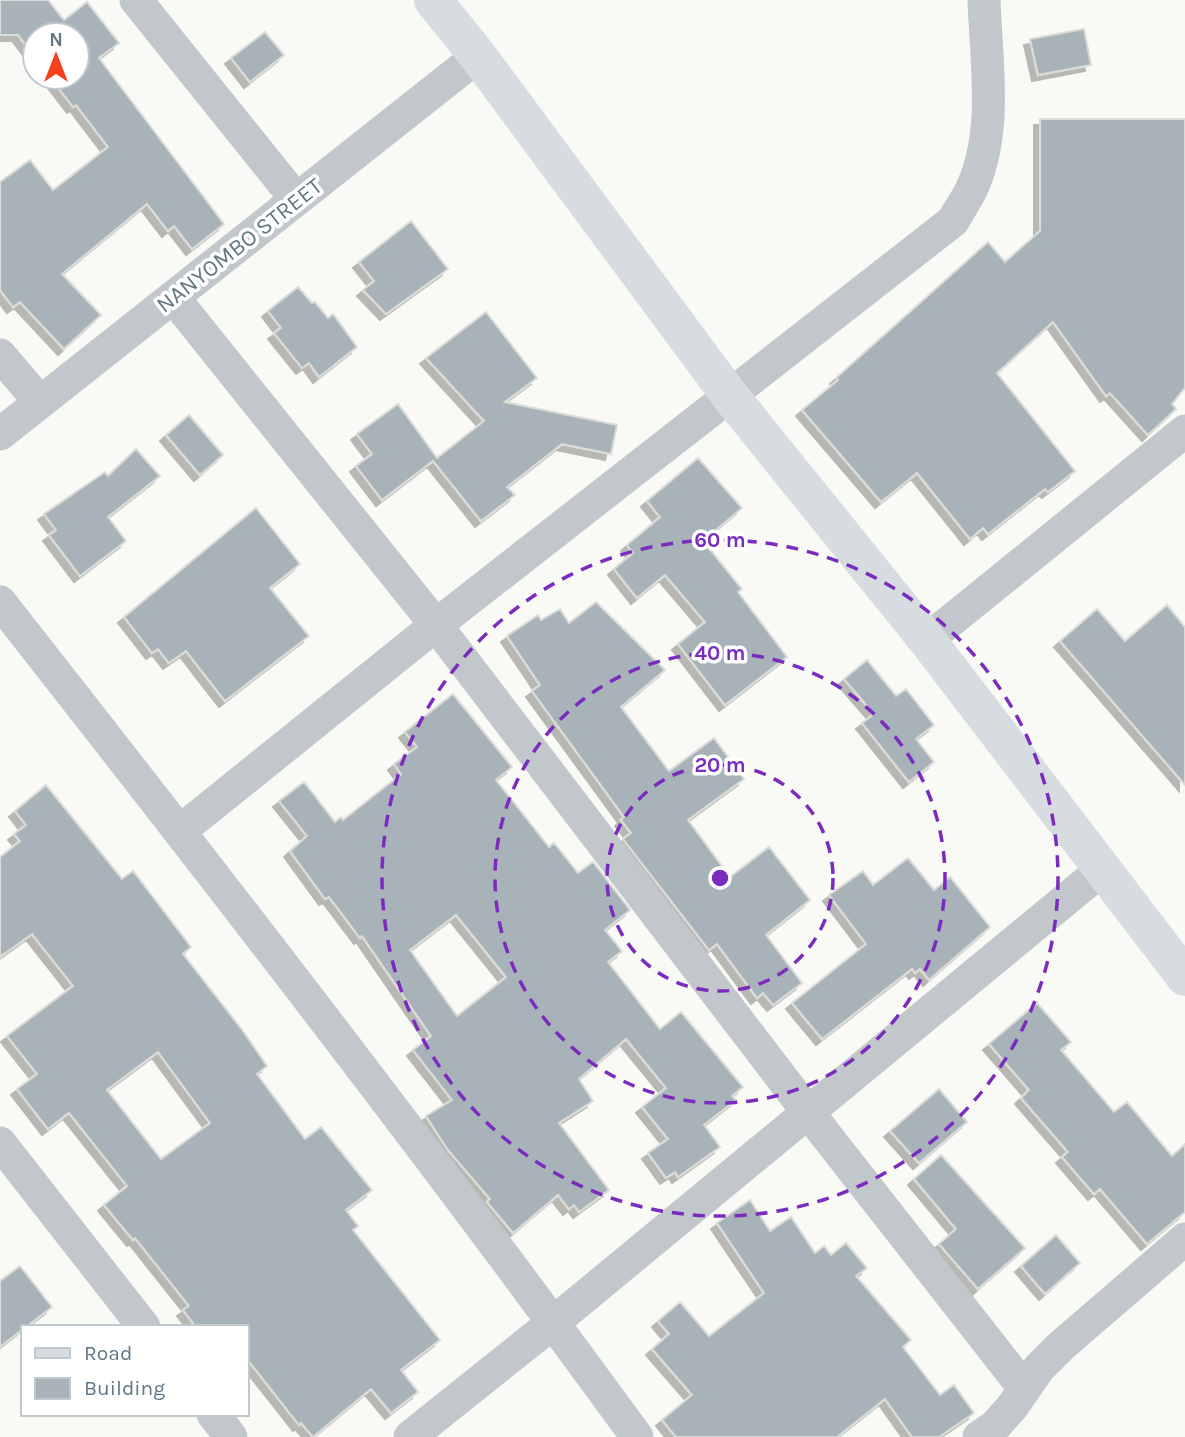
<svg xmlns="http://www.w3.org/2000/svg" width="1185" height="1437" viewBox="0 0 1185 1437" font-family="Karla,sans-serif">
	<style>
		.building { fill: #a8b3b9; stroke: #dbdbd8; stroke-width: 2; fill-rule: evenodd; filter: url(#shadow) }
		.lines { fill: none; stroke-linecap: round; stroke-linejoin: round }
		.street { stroke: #c2c7cb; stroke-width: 33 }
		.secondary { stroke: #d6dcdf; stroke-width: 38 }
		.ring { fill: none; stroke: #7b2cbf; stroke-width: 3.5; stroke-dasharray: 12 9 }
		.labels { text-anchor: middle; stroke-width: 7; stroke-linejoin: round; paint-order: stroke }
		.street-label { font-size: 23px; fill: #617784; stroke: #fff }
		.centre { fill: #7b2cbf; stroke: #fff; stroke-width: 3.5 }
		.ring-label { font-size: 21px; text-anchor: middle; font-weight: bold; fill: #7b2cbf; stroke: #fff; stroke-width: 7; stroke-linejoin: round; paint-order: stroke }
	</style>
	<defs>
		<filter id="shadow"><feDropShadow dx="-6" dy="6" stdDeviation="0" flood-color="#0004"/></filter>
	</defs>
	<rect width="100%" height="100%" fill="#f9f9f6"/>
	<path class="building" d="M0,0H48L64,20L87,2L119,43L99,58L224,224L192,249L174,226L168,231L147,204L62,274L101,315L64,349L20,302L13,307L0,290V182L30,160L53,190L108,147L76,105L73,107L50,77H77V35H35V57L18,35H0Z
		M1084,29L1091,65L1038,75L1030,39Z
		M265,32L284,55L250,82L231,58Z
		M1040,119H1185V388L1172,404L1176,409L1148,435L1110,393L1106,396L1053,322L997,373L1075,471L1048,492L1045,489L988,534L983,528L970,539L917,473L881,502L802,410L838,380L836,378L988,242L1005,262L1040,231Z
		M411,221L448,269L386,314L363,290L374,281L359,262Z
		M298,287L312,303L315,302L328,318L333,314L357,347L319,377L309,363L302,368L274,333L281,328L268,311Z
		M486,312L537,378L505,402L617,425L611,454L562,444L507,487L515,495L481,521L433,461L382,500L356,466L372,454L357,434L398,404L437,458L484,421L426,358Z
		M189,415L223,455L200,475L166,435Z
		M136,449L160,476L108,517L126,541L80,576L49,535L56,530L44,514L105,472L108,476Z
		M698,458L742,508L703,541L742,589L738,592L787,657L725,705L678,644L705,622L665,575L637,598L614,569L633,553L627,545L660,517L647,501Z
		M256,508L300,564L270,588L309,636L225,701L186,651L169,663L158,649L152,653L124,617Z
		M596,602L665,670L621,707L669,771L714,738L744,779L688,820L730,877L769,847L810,900L766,935L802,983L773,1005L763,993L757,998L717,944L709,950L623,839L631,833L621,820L624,817L532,691L540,685L507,636L538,615L541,620L560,609L569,623Z
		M1167,605L1185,627V785L1060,641L1097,609L1125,641Z
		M867,660L896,696L906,689L934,725L916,739L934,762L909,782L862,723L874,714L844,679Z
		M453,694L512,767L496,780L549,847L554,843L578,873L593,862L630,910L605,930L622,951L608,962L660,1029L681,1012L743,1087L732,1096L736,1100L704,1125L720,1147L678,1177L675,1172L666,1178L648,1153L668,1139L642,1107L666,1088L626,1039L579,1079L593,1101L559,1123L609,1190L579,1212L574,1205L569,1209L558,1195L513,1233L487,1202L490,1199L448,1150L426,1116L452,1100L413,1050L431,1036L362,936L360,938L329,897L325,899L290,851L307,836L279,801L304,782L335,822L341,817L343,820L401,774L394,764L417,747L405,732ZM456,915L506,977L457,1016L410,950Z
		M46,785L122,879L133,871L191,947L183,954L243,1031L267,1066L257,1074L305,1139L321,1127L372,1190L346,1210L358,1226L353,1230L440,1340L401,1370L418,1392L391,1413L371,1389L313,1437L301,1423L299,1425L247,1359V1327H196L183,1310L189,1306L135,1238L133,1240L104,1205L127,1186L69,1113L48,1129L17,1089L37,1074L7,1036L73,986L32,934L0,957V857L20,841L14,834L26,825L15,811ZM158,1052L210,1123L161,1159L107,1090Z
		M908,858L934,890L950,877L990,927L929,980L920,969L915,973L912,969L822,1039L792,1003L866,944L829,895L863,871L873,885Z
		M1037,1003L1071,1042L1061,1050L1114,1112L1127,1102L1172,1156L1185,1144V1212L1147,1244L1100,1189L1094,1194L1062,1157L1068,1152L1021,1098L1029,1090L989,1044Z
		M939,1089L967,1122L919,1163L890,1131Z
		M941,1155L1025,1248L978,1289L939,1244L956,1229L914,1179Z
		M750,1200L770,1231L791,1217L815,1253L824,1246L831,1255L846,1243L867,1268L856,1276L911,1340L903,1347L940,1395L954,1385L974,1413L939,1437H912L885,1399L837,1437H676L662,1420L692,1395L652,1349L669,1334L658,1321L680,1302L709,1336L764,1293L717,1223Z
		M1056,1235L1080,1263L1045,1294L1021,1266Z
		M20,1266L52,1307L26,1327H23V1329L0,1347V1281Z"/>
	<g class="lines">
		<path class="street" d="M136,0L296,199
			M173,297L436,625L807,1111L1024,1388
			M0,355L40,402
			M0,434L478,56
			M0,602C216,877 431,1154 637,1437
			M927,640L1185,431
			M180,831L436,625L953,221C959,210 967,199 972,188C998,131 986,61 984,0
			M0,1143L144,1327
			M213,1414L231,1437
			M410,1437L554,1322L1104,868
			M979,1437L995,1426L1012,1407L1039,1368L1061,1346L1185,1239"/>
		<path class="secondary" d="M433,0L478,56L730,396L927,640L1185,977"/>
	</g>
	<g class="ring">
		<circle cx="720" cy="878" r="113"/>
		<circle cx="720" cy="878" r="225"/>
		<circle cx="720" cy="878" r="338"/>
	</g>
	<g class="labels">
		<g class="street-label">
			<text transform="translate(239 245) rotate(-38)" y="8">NANYOMBO STREET</text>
		</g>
	</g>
	<circle cx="720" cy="878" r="10" class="centre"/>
	<g class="ring-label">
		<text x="720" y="547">60 m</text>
		<text x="720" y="660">40 m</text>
		<text x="720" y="772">20 m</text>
	</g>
	<rect x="21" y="1325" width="228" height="91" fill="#ffffff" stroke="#c0c9ce" stroke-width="2"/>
	<rect x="35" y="1348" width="35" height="10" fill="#d6dcdf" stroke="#c0c9ce" stroke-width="2"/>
	<text x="84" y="1360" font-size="21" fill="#617784">Road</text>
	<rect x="35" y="1378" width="35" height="21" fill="#a8b3b9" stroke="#c0c9ce" stroke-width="2"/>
	<text x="84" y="1395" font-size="21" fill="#617784">Building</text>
	<g transform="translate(56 56)"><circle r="33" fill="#ffffff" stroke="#c0c9ce" stroke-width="2"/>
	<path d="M0-5L12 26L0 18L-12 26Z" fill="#f3411d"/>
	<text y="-10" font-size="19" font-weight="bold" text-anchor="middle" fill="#617784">N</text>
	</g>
</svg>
